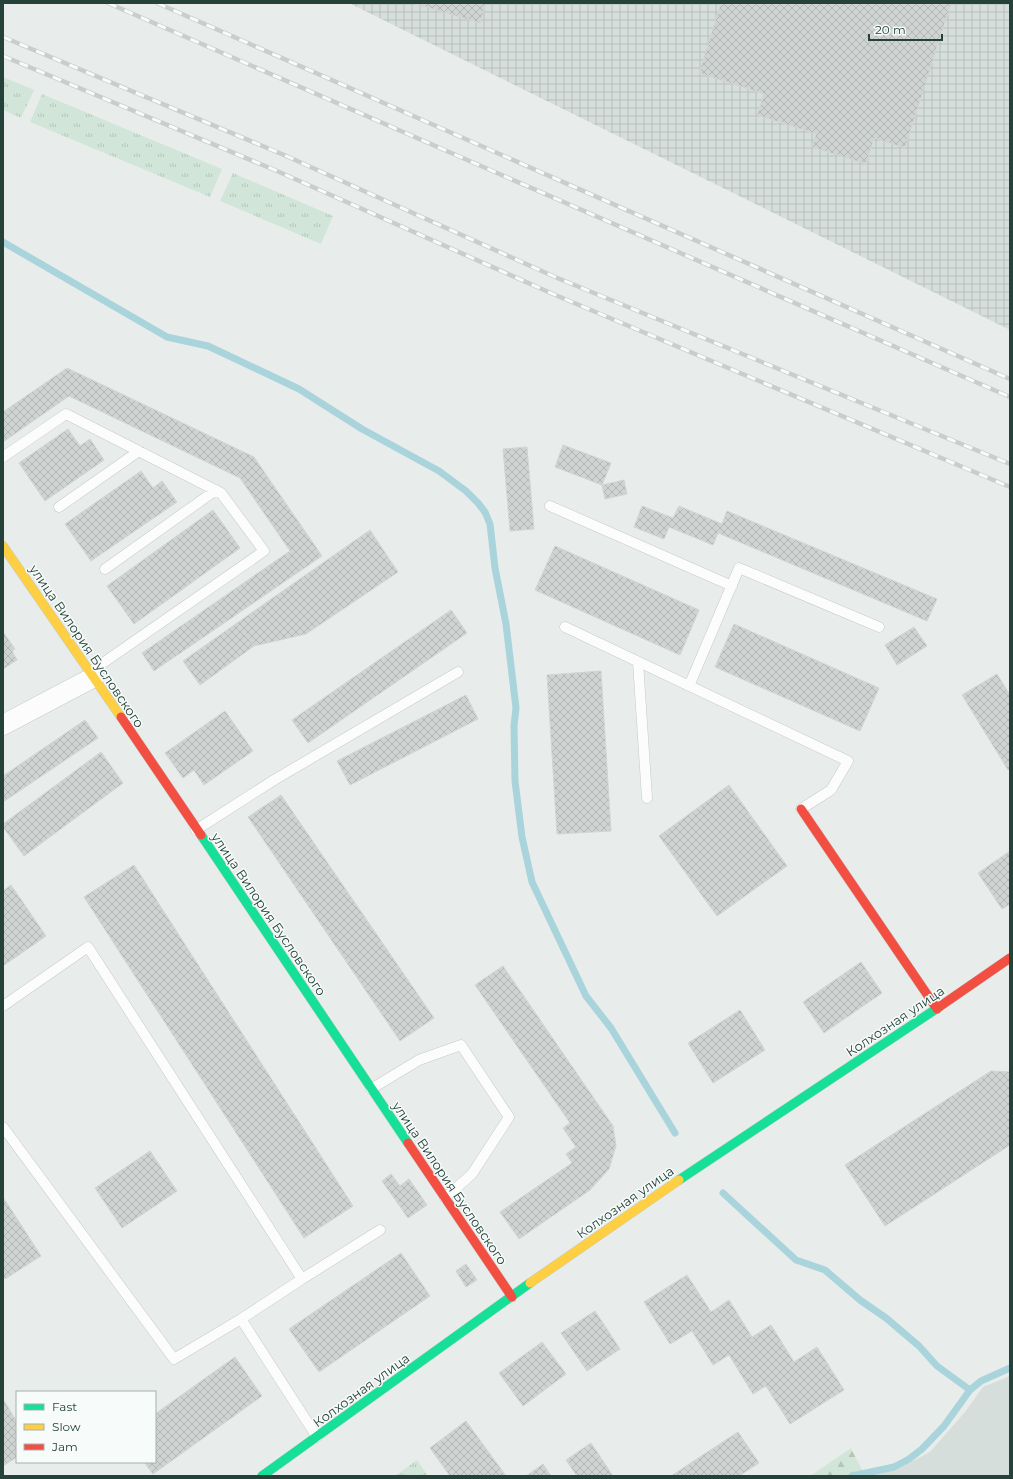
<svg xmlns="http://www.w3.org/2000/svg" width="1013" height="1479" viewBox="0 0 1013 1479" font-family="Montserrat,sans-serif">
	<style>
		.built { fill: #d6dedb }
		.industrial { fill: url(#industrial-grid) }
		.grass { fill: url(#grass-tufts) }
		.forest { fill: url(#forest-firs) }
		.lines { fill: none; stroke-linecap: round; stroke-linejoin: round }
		.stream { stroke: #a9d4db; stroke-width: 7 }
		.building { fill: url(#building-cross-hatch); stroke: #d1d6d4 }
		.lane-casing { stroke: #c5cac8; stroke-width: 11 }
		.street-casing { stroke: #c5cac8; stroke-width: 21 }
		.fast-casing { stroke: #c3cbc8; stroke-width: 10 }
		.slow-casing { stroke: #c3cbc8; stroke-width: 10 }
		.jam-casing { stroke: #c3cbc8; stroke-width: 10 }
		.lane { stroke: #fcfcfc; stroke-width: 10 }
		.street { stroke: #fcfcfc; stroke-width: 20 }
		.fast { stroke: #16e098; stroke-width: 9 }
		.slow { stroke: #ffcf43; stroke-width: 9 }
		.jam { stroke: #f24e42; stroke-width: 9 }
		.rail-casing { stroke: #c9cdcc; stroke-width: 4.5 }
		.rail { stroke: #f7fbf9; stroke-width: 3; stroke-dasharray: 9; stroke-linecap: butt }
		.labels { text-anchor: middle; stroke-width: 3; stroke-linejoin: round; paint-order: stroke }
		.street-label { font-size: 13px; fill: #24423a; stroke: #f7fbf9 }
	</style>
	<defs>
		<pattern id="industrial-grid" width="8" height="8" patternUnits="userSpaceOnUse"><rect width="8" height="8" fill="#d6dedb"/><path d="M0 4h8M4 0v8" fill="none" stroke="#b8c0bd"/></pattern>
		<pattern id="grass-tufts" width="24" height="20" patternUnits="userSpaceOnUse"><rect width="24" height="20" fill="#d1e6d8"/><path d="M3 7l-1-3M5 7V3M7 7l1-3M15 17l-1-3M17 17v-4M19 17l1-3" fill="none" stroke="#b3c6ba"/></pattern>
		<pattern id="forest-firs" width="22" height="20" patternUnits="userSpaceOnUse"><rect width="22" height="20" fill="#d1e6d8"/><path d="M5 1l3.5 6h-7zM16 11l3.5 6h-7z" fill="#b3c6ba"/></pattern>
		<pattern id="building-cross-hatch" width="8" height="8" patternUnits="userSpaceOnUse"><rect width="8" height="8" fill="#cfd4d2"/><path d="M0 0l8 8M0 8l8-8" fill="none" stroke="#b2b7b5"/></pattern>
	</defs>
	<rect width="100%" height="100%" fill="#e8edeb"/>
	<path class="built" d="M1010,1376V1476H866L899,1468L930,1452L965,1412L983,1387Z"/>
	<path class="industrial" d="M349,3H1010V330Z"/>
	<path class="grass" d="M3,77L34,90L21,118L3,110Z
		M42,94L222,169L210,197L30,122Z
		M233,173L333,216L321,244L220,201Z
		M417,1460L428,1476H395Z"/>
	<path class="forest" d="M851,1448L865,1476H810Z"/>
	<g class="lines">
		<path class="stream" d="M3,242L167,337L208,346L299,389L362,429L439,471L466,491L478,503L485,512L490,524L495,568L506,624L516,708L514,726L515,781L522,837L532,882L586,996L611,1028L675,1133
			M723,1193L796,1260L825,1270L860,1300L886,1318L919,1346L937,1366L970,1390
			M852,1476L894,1467L909,1459L922,1449L944,1426L970,1390L981,1381L1010,1368"/>
	</g>
	<path class="building" d="M413,3H486L480,23Z
		M721,3H951L905,148L874,138L866,164L812,147L816,134L757,115L764,94L699,73Z
		M67,368L254,457L322,556L154,671L142,653L290,551L240,478L69,396L3,442V412Z
		M68,429L80,446L90,439L104,460L45,501L19,463Z
		M563,445L611,463L602,485L555,467Z
		M527,447L534,529L510,531L503,449Z
		M141,471L153,488L162,481L177,502L91,561L65,524Z
		M624,480L627,494L605,499L602,485Z
		M642,506L673,518L679,506L722,524L727,511L937,599L927,621L718,533L713,545L669,527L664,539L634,527Z
		M213,510L240,548L134,624L107,586Z
		M370,530L398,572L306,634L254,646L237,623Z
		M555,546L699,610L680,655L535,590Z
		M451,610L467,633L308,743L292,720Z
		M237,623L254,646L200,685L183,661Z
		M734,624L879,688L860,731L715,667Z
		M914,627L927,646L897,665L885,645Z
		M3,632L15,649L12,651L17,660L3,669Z
		M601,671L611,831L557,834L547,675Z
		M997,674L1010,695V769L1008,770L962,695Z
		M466,695L478,719L350,785L337,761Z
		M225,711L253,751L204,785L194,770L183,778L165,753Z
		M85,720L98,738L3,802V776Z
		M101,752L123,783L24,856L3,827V824Z
		M729,785L787,866L717,916L659,836Z
		M281,795L434,1018L400,1041L248,817Z
		M1010,851V904L1002,909L978,873Z
		M134,865L353,1206L304,1238L84,897Z
		M11,885L46,936L3,966V891Z
		M861,962L882,993L824,1033L803,1002Z
		M503,966L613,1126L616,1146L609,1169L590,1190L519,1239L500,1212L572,1163L566,1154L576,1147L563,1128L570,1123L475,985Z
		M740,1010L765,1050L713,1083L688,1043Z
		M991,1071L1010,1072V1145L885,1226L845,1165Z
		M150,1151L177,1191L122,1228L95,1188Z
		M391,1174L400,1186L409,1179L427,1205L408,1218L382,1181Z
		M3,1197L41,1256L5,1279L3,1276Z
		M401,1253L430,1296L319,1372L289,1329Z
		M466,1264L477,1280L466,1287L456,1271Z
		M687,1275L711,1312L729,1300L752,1337L771,1325L794,1362L817,1347L844,1390L790,1424L766,1386L753,1394L729,1355L713,1365L692,1331L670,1344L644,1302Z
		M595,1311L620,1349L587,1371L561,1333Z
		M542,1342L566,1374L523,1406L499,1373Z
		M235,1357L262,1396L153,1474L144,1462H155V1414Z
		M3,1399L17,1422V1457L3,1466Z
		M466,1421L506,1476H450L430,1448Z
		M738,1432L759,1463L739,1476H671Z
		M591,1443L613,1476H577L566,1460Z
		M543,1464L551,1476H526Z"/>
	<g class="lines">
		<g class="lane-casing">
			<path id="lane" d="M3,457L66,414L221,493L264,551L90,672
				M550,506L732,586
				M59,507L139,451
				M105,569L216,490
				M565,627L848,761L831,790L801,809
				M638,662L647,798
				M689,686L739,568L879,627
				M196,830L274,780L458,672
				M3,1006L88,947L302,1279L241,1319L174,1359L3,1127
				M371,1089L419,1060L461,1045L509,1117L472,1174L445,1198
				M302,1279L380,1230
				M241,1319L317,1437"/>
		</g>
		<g class="street-casing">
			<path id="street" d="M3,725L94,677"/>
		</g>
		<g class="fast-casing">
			<path id="fast" d="M201,835L408,1143
				M679,1180L939,1007
				M262,1476L530,1283"/>
		</g>
		<g class="slow-casing">
			<path id="slow" d="M3,546L121,717
				M530,1283L679,1180"/>
		</g>
		<g class="jam-casing">
			<path id="jam" d="M121,717L201,835
				M801,809L937,1009
				M939,1007L1010,958
				M408,1143L512,1297"/>
		</g>
		<use href="#lane" class="lane"/>
		<use href="#street" class="street"/>
		<use href="#fast" class="fast"/>
		<use href="#slow" class="slow"/>
		<use href="#jam" class="jam"/>
		<g class="rail-casing">
			<path id="rail" d="M108,3L1010,397
				M157,3L1010,379
				M3,37L284,155L555,277L1010,464
				M3,56L277,171L553,294L1010,487"/>
		</g>
		<use href="#rail" class="rail"/>
	</g>
	<g class="labels">
		<g class="street-label">
			<text transform="translate(87 646) rotate(56)" y="5">улица Вилория Бусловского</text>
			<text transform="translate(269 914) rotate(56)" y="5">улица Вилория Бусловского</text>
			<text transform="translate(895 1021) rotate(-34)" y="5">Колхозная улица</text>
			<text transform="translate(450 1183) rotate(56)" y="5">улица Вилория Бусловского</text>
			<text transform="translate(625 1202) rotate(-35)" y="5">Колхозная улица</text>
			<text transform="translate(361 1390) rotate(-36)" y="5">Колхозная улица</text>
		</g>
	</g>
	<rect width="1013" height="1479" fill="none" stroke="#24423a" stroke-width="8"/>
	<rect x="16" y="1391" width="140" height="72" fill="#f7fbf9" stroke="#a3b1ad"/>
	<rect x="24" y="1404" width="20" height="6" fill="#16e098" stroke="#a3b1ad"/>
	<text x="52" y="1411" font-size="12" fill="#24423a">Fast</text>
	<rect x="24" y="1424" width="20" height="6" fill="#ffcf43" stroke="#a3b1ad"/>
	<text x="52" y="1431" font-size="12" fill="#24423a">Slow</text>
	<rect x="24" y="1444" width="20" height="6" fill="#f24e42" stroke="#a3b1ad"/>
	<text x="52" y="1451" font-size="12" fill="#24423a">Jam</text>
	<path d="M869 34v6h73v-6" fill="none" stroke="#24423a" stroke-width="2"/>
	<text x="875" y="34" font-size="12" fill="#24423a" stroke="#f7fbf9" stroke-width="3" paint-order="stroke">20 m</text>
</svg>
